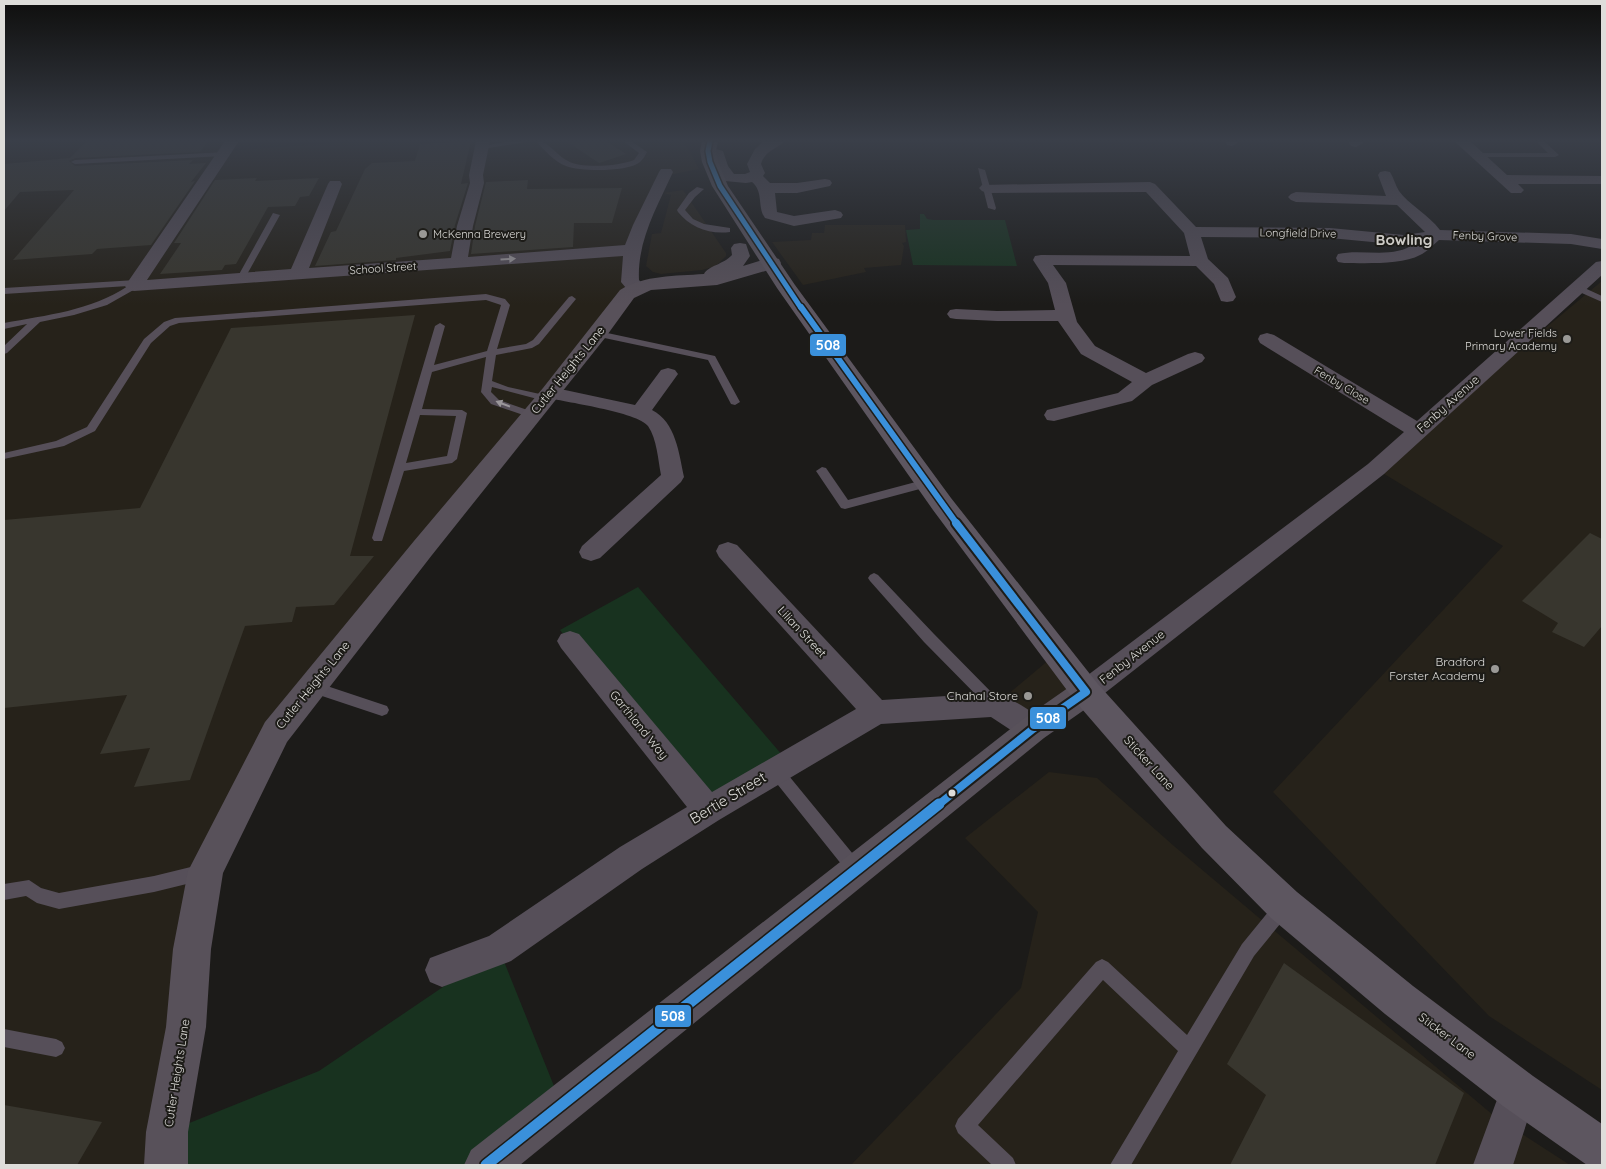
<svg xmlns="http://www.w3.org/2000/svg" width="1606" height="1169" viewBox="0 0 1606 1169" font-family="Quicksand,sans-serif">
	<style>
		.built { fill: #26221a }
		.green { fill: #18321f }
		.building { fill: #38362e }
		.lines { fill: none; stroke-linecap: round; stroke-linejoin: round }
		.lane { fill: #564f59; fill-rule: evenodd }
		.street { fill: #564f59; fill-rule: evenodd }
		.secondary { fill: #58515a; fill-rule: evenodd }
		.highway { fill: #5d5660; fill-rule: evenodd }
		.bus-1-far3-casing { stroke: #1d1c18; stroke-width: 8 }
		.bus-1-far2-casing { stroke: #1d1c18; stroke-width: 9 }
		.bus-1-far1-casing { stroke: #1d1c18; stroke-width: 12 }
		.bus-1-casing { stroke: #1d1c18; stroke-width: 14 }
		.bus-1-far3 { stroke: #3a90db; stroke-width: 5 }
		.bus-1-far2 { stroke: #3a90db; stroke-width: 6 }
		.bus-1-far1 { stroke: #3a90db; stroke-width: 8 }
		.bus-1 { stroke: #3a90db; stroke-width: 11 }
		.oneway { fill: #9a969a }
		.poi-dot { fill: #9a9996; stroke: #1d1c18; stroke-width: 2 }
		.bus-dot { fill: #deddda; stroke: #1d1c18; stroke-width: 2 }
		.labels { text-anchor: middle; stroke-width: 4; stroke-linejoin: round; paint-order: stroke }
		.far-street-label { font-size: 11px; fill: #deddda; stroke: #1d1c18 }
		.far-poi-label { font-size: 11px; fill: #deddda; stroke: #1d1c18; text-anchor: start }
		.street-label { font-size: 12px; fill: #deddda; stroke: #1d1c18 }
		.poi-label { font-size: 12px; fill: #deddda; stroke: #1d1c18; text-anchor: end }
		.far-district-label { font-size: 15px; font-weight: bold; fill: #cdcbc6; stroke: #1d1c18 }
		.near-street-label { font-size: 15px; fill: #deddda; stroke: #1d1c18 }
		.line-badge { stroke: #1d1c18; stroke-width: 2 }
		.badge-label { font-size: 14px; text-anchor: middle; font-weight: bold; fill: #fff }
	</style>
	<rect width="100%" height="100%" fill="#1c1b19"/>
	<path class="built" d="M4,141H232L226,151L358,141H684L699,169L664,176L630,282L276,732L206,871L167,1132L146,1165H4Z
		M683,190L726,253V256L716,266L702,270L661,274L653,272L646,266L652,234L661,233L671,195L663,193Z
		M825,225H905L906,242L902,243L904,246L901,265L864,268L866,272L803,285L772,242L811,240L812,233H824Z
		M1602,281V1090L1489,1016L1273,792L1503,546L1376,469Z
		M1056,654L1086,692L1033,729L995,705Z
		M1049,772L1097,778L1174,846L1493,1115L1570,1165H851L1021,988L1038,912L965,838Z"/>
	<path class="green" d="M920,214H924L927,219L934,220H1005L1017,266L913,265L906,230L920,229Z
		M638,587L789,763L708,810L560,630Z
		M499,949L562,1106L486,1165H146L167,1132L319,1071Z"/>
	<path class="building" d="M87,141H208L200,152L75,158L69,161L75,166L193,160L189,164L206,163L191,182L195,181L151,245L97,249L92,254L13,260L74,190L20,192L4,211V164L70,158Z
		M471,141L461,184L468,183L455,225L450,251L396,258V260L315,266L331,232L336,231L365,169L372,163L415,161L420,144Z
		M566,141H606L626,154L599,163Z
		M257,178L255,181L319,178L309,196L300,197L295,206L268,207L236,264L225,265L222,270L160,274L181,243H174L215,180Z
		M528,180L527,189L622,188L612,223H574L573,247L471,254L475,226L486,182Z
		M415,315L350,556H374L334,605L296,607L292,622L245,626L190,780L134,787L150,748L100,754L127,695L4,708V520L140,508L231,328Z
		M1590,533L1602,539V626L1584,647L1552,632L1558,623L1522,601Z
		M1284,963L1464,1093L1435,1165H1230L1266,1095L1227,1064Z
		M4,1105L102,1122L77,1165H4Z"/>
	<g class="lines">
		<path class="lane" d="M510,141H532L483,149L479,147Z
			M536,141C549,141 556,155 568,161C581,169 620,166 634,160L639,153L623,141H631L647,152C645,156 643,159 640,162C628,172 581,172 566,166C555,162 544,150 536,141Z
			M1536,141H1544L1559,155L1555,157H1476L1472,155L1476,153H1548Z
			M226,152V156H223L75,164L71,162L75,160Z
			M978,168L985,170L996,208L995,210L988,208Z
			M697,187L704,189L695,197L685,210L693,219L704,224L730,228V232C710,235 690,227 678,212L677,210L689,193Z
			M273,213L280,215L245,278L238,280L237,278Z
			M136,280L140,283L137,288L107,305L74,315L40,322L7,353L4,354V346L27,324L4,329V323C47,315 90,311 128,286L4,294V288Z
			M1578,285L1602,296V302L1575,290V286Z
			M486,294L505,299L510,305L497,349L526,344L533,340L569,297L572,296L576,299L539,344L532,348L496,355L492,381L508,387L549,396L550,398L545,401L492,387L491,392L499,400L536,413L537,415L532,418L491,404L481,392L486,357L432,372L422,409L462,410L467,413L457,459L452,463L404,471L382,541H374L372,538L435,326L440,323L445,326L434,365L487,351L501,305L486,300L179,323L170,326L151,343L95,431L64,446L4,459V453L56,441L87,427L144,339L164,322L175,318ZM420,415L456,416L447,456L406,463Z
			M598,331L715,356L740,402L735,405L731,404L708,360L595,336V332Z
			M822,467L826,468L848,500L927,479L933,483L931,486L845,509L841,508L816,471Z
			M874,573L878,575L934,634L1000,701L1002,705L1000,709L995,711L990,709L924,642L870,581L868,578L870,575Z
			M312,681L387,706L389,710L387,714L382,716L307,691L305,687L307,683Z
			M775,763L780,765L862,865L864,870L862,875L856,878L850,875L770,775L768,770L770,765Z
			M203,864L209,867L211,872L209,877L203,880L154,892L59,909L37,903L26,896L4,900V884L29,880L41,888L59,893L154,876Z
			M1283,899L1289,901L1291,907L1289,913L1254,956L1131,1165H1110L1178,1051L1103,980L978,1125L1013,1158L1016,1165H992L958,1133L955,1126L958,1119L1096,962L1102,959L1108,962L1187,1035L1242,944L1277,901Z
			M4,1029L56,1039L62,1042L65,1048L62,1054L56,1057L4,1047Z"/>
		<path class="street" d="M225,141H239L147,280L291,269L328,184L330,181H340L342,184L309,268L451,258L457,226L470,183L469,175L476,141H490L483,175L484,183L473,226L468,257L625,245L633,225L659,172L661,169H671L673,172C657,207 637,241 639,280L646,288L643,292C633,294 627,290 621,282L623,256L134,291L128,290L125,286Z
			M764,141H785C776,150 765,150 761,164L765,173L763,176L770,183H797L825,179L830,180L832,183L830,186L797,193H775L777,212L794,216L835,210L841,212L843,215L841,218L794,226L765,218C757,207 764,192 752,182L746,183L725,181L714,166L712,157L703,154L701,151L703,148L708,147L723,151L728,166L734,174H745L750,172L747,164L755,149Z
			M1225,141H1239V142L1232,146L1227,145Z
			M1348,141H1362L1363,143L1356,147L1351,146Z
			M1454,141H1470L1507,175L1602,176V184H1518L1524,190L1521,193H1511Z
			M1385,171L1390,172C1394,178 1395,185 1399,191C1408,204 1429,215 1440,230L1571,234L1602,239V249L1571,244L1439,240C1433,245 1427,252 1420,255C1402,265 1364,263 1344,263L1338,262L1336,258L1338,254C1362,248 1394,260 1415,243L1404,245L1330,238L1201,237L1208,259L1228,278L1236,297L1233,301L1227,302L1221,301L1214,284L1196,266L1053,265L1066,283L1077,322L1095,346L1146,373L1188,354L1195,352L1202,354L1205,358L1202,362L1152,385L1132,401L1054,421L1047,420L1044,415L1047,410L1118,393L1132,382L1081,354L1058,321H997L956,319L950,318L947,314L950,310L956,309L997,311L1055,310L1048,283L1033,260L1035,256L1041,255L1190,256L1184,233L1146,192L987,193L982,191L979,188L982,185L1150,182L1155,184L1196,227L1330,228L1404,235L1425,232L1397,205L1296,202L1291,200L1288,197L1291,194L1296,192L1386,196L1378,175L1380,172Z
			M1602,261V275L1384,474L1096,700L1086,703L1076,700L1072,692L1076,684L1368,464L1404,432L1260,343L1258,339L1260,335L1267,333L1274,335L1417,421L1596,262Z
			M668,368L675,370L678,374L652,410C676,422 679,454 684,477L681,482L600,558L591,561L582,558L579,552L582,546L661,475C658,460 657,439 648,426C638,412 564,402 544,397L541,393L544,389L551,387L635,405L661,370Z
			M728,542L737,545L882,700L995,693C1012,699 1039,713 1047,729L1043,738L1033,741L1023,738L991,717L881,724L719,820L642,869L511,961L442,987L430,982L425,970L430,958L489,936L620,847L687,807L561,648L557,641L561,634L570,631L579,634L712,792L856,709L719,557L716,551L719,545Z
			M1518,1072L1531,1078L1537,1091L1513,1165H1473L1505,1078Z"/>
		<path class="secondary" d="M740,243L746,244L750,256L743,266L772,257L779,259L781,263L779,267L717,285L651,290L634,298L605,338L432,555L287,742L223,873L211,949L206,1027L188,1132V1165H144L146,1132L166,1027L173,949L188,871L265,722L414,541L543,388L620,290C645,275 675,276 704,274C708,266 724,264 732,255L731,248L734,244Z
			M1086,679L1097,683L1101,692L1097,701L1044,738L520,1165H464L471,1150L1022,720L1075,683Z"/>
		<path class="highway" d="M702,141H718L716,151L718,162L728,186L795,285L951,498L1097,683L1226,826L1297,892L1413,986L1533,1076L1602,1124V1165H1587L1503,1106L1385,1014L1271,918L1202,848L1075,701L933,510L777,288L712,186L702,162L700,151Z"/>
		<g class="bus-1-far3-casing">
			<path id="bus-1-far3" d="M710,141L708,151L710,162L720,186L801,308"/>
		</g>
		<g class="bus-1-far2-casing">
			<path id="bus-1-far2" d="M801,307L957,524"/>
		</g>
		<g class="bus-1-far1-casing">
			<path id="bus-1-far1" d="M938,805L1033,729L1086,692L956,523"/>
		</g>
		<g class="bus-1-casing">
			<path id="bus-1" d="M486,1165L939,804"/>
		</g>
		<use href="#bus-1-far3" class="bus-1-far3"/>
		<use href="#bus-1-far2" class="bus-1-far2"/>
		<use href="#bus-1-far1" class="bus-1-far1"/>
		<use href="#bus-1" class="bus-1"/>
	</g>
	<defs><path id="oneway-solid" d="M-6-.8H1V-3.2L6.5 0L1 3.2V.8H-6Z" transform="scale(1.25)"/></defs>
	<g class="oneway">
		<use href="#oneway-solid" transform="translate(508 259) rotate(-4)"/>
		<use href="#oneway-solid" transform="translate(503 404) rotate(-159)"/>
	</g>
	<linearGradient id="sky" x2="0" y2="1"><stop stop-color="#0f0f0e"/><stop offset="0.46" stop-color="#3a3f49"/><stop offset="1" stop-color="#3a3f49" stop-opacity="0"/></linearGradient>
	<rect width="1606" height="305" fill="url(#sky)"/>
	<g class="poi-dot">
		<circle cx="423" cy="234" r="5"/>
		<circle cx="1567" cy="339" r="5"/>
		<circle cx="1495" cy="669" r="5"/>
		<circle cx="1028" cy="696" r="5"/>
	</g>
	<circle class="bus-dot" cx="952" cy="793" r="4.5"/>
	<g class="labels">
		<g class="far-street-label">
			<text transform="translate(1298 233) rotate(1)" y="4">Longfield Drive</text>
			<text transform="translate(1485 236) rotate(2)" y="4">Fenby Grove</text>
			<text transform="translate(383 268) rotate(-4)" y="4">School Street</text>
			<text transform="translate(1342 385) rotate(31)" y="4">Fenby Close</text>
		</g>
		<g class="far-poi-label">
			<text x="433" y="238">McKenna Brewery</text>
			<text x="1557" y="337" text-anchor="end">Lower Fields<tspan x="1557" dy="13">Primary Academy</tspan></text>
		</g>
		<g class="street-label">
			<text transform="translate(568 370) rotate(-51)" y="4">Cutler Heights Lane</text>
			<text transform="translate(1448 404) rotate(-42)" y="4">Fenby Avenue</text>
			<text transform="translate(802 632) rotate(47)" y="4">Lilian Street</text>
			<text transform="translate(1132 657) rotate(-38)" y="4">Fenby Avenue</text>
			<text transform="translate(313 685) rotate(-51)" y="4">Cutler Heights Lane</text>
			<text transform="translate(639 725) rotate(51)" y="4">Garthland Way</text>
			<text transform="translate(1149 763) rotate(48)" y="4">Sticker Lane</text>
			<text transform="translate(1447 1036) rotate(37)" y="4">Sticker Lane</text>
			<text transform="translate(177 1073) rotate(-81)" y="4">Cutler Heights Lane</text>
		</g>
		<g class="poi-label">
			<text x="1485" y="666">Bradford<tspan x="1485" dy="14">Forster Academy</tspan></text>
			<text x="1018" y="700">Chahal Store</text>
		</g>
		<g class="far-district-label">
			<text x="1404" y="245">Bowling</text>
		</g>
		<g class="near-street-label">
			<text transform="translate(728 798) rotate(-31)" y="5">Bertie Street</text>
		</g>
	</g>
	<g class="line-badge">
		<rect x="809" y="333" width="38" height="24" rx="5" fill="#3a90db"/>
		<rect x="1029" y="706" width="38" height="24" rx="5" fill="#3a90db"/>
		<rect x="654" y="1004" width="38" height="24" rx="5" fill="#3a90db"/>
	</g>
	<g class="badge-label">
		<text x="828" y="350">508</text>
		<text x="1048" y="723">508</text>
		<text x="673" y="1021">508</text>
	</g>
	<rect width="1606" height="1169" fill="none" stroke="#deddda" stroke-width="10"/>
</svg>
